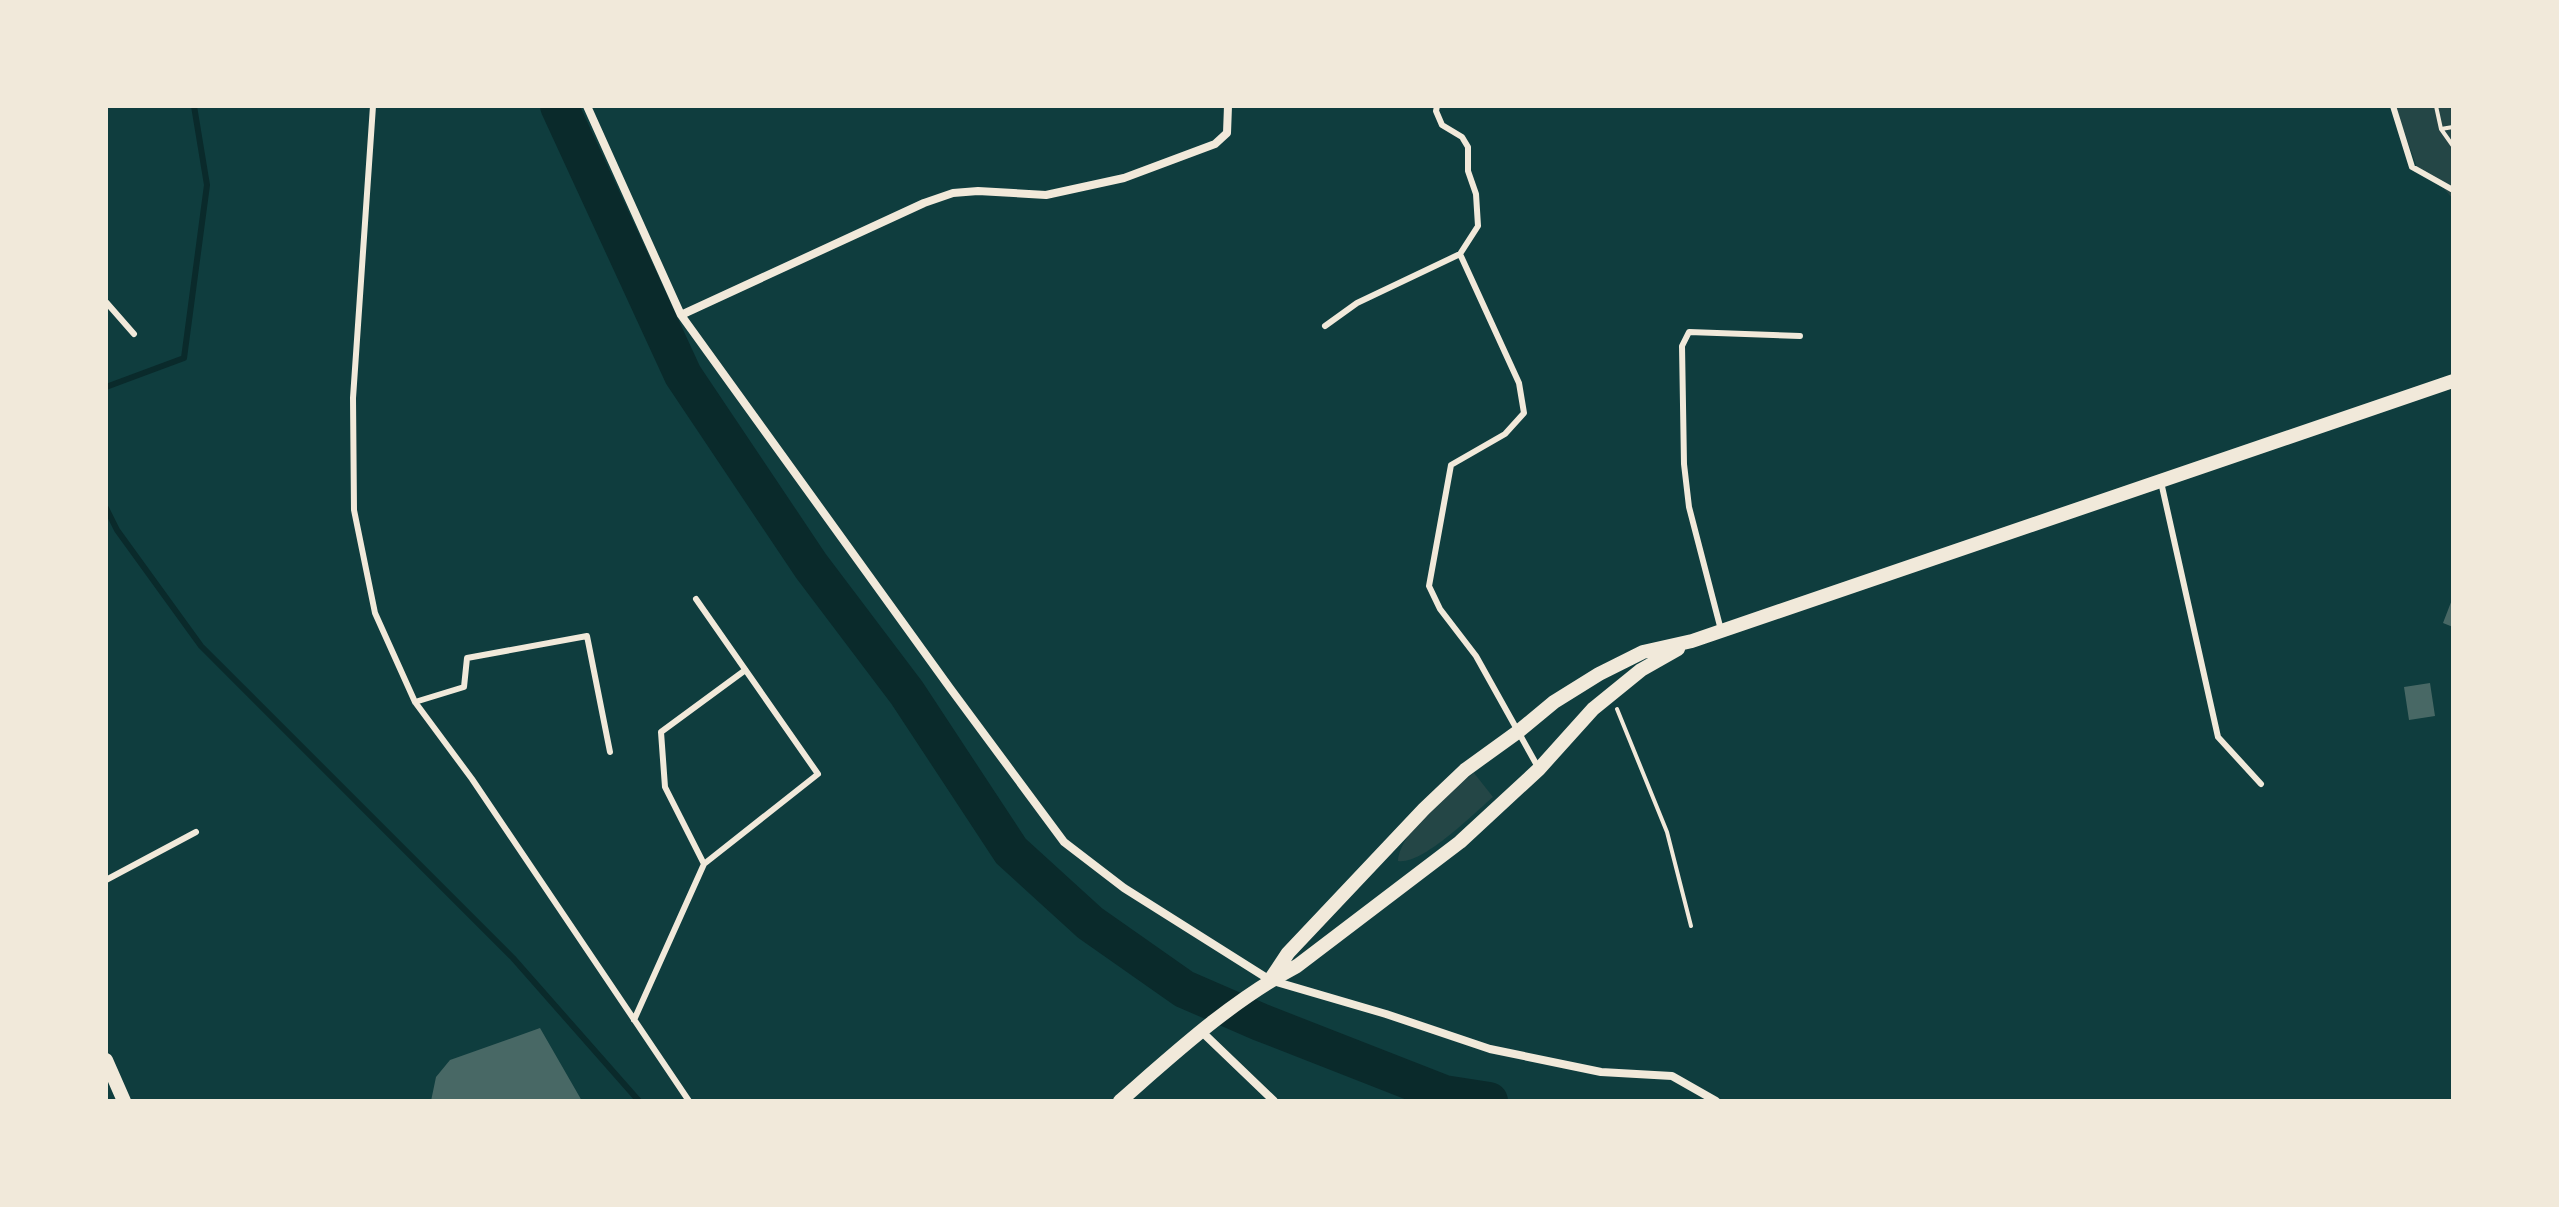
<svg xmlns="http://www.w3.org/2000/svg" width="2559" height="1207" viewBox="0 0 2559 1207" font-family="'Noto Sans',sans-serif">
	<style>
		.green { fill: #244646 }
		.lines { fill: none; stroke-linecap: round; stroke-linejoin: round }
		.stream { stroke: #0a2a2b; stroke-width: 6 }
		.river { stroke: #0a2a2b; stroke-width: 38 }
		.building { fill: #486865 }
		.path { stroke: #f1e9da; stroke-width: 4 }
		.service { stroke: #f1e9da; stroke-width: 6 }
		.minor { stroke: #f1e9da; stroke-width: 8 }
		.tertiary { stroke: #f1e9da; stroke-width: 14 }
	</style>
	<rect width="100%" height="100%" fill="#0f3d3e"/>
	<path class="green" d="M2395,106H2453V199L2439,183L2419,173Z
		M1474,773L1493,797C1473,814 1423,865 1398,861C1401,830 1450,790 1474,773Z"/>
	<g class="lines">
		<path class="stream" d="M106,387L184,358L207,185L194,106
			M106,508L117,530L201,646L513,958L639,1101"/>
		<path class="river" d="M559,106L683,375L811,566L907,693L1011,851L1090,923L1184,989L1260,1022L1444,1094L1489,1101"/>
	</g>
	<path class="building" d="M2453,597V627L2443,623Z
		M2430,683L2435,716L2409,720L2404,687Z
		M540,1028L582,1101H431L436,1077L450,1060Z"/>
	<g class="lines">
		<path class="path" d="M2436,106L2441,129L2453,146
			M2441,129L2453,127
			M1617,709L1667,832L1691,926"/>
		<path class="service" d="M373,106L353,398L354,510L375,613L415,702L472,779L689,1101
			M2393,106L2412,167L2453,190
			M1460,254L1519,383L1524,413L1505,434L1451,465L1429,586L1440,609L1476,656L1539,769
			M106,302L134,334
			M1325,326L1357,303L1460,254L1478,226L1476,194L1468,171V147L1462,137L1442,125L1436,111L1437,106
			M2161,482L2218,737L2261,784
			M696,599L818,774L704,864
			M1721,630L1689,507L1684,464L1682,346L1689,332L1800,336
			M415,702L464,687L467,658L587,636L610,752
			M106,880L196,832
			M634,1020L704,864L665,787L661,732L744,671"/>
		<path class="minor" d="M587,106L681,315L950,688L1064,842L1124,888L1270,980L1386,1014L1490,1049L1601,1072L1672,1076L1716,1101
			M681,315L924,203L953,193L978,191L1046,195L1124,178L1215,144L1227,133L1228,106
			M1201,1031L1274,1101"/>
		<path class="tertiary" d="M1270,980L1288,953L1424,809L1465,770L1519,731L1554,702L1599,674L1643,652L1692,641L2453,381
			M106,1060L124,1101
			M1120,1101C1176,1052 1231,1001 1297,966L1460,842L1539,769L1593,709L1641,670L1678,649"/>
	</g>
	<rect width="2559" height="1207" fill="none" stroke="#f1e9da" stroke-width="216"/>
</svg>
